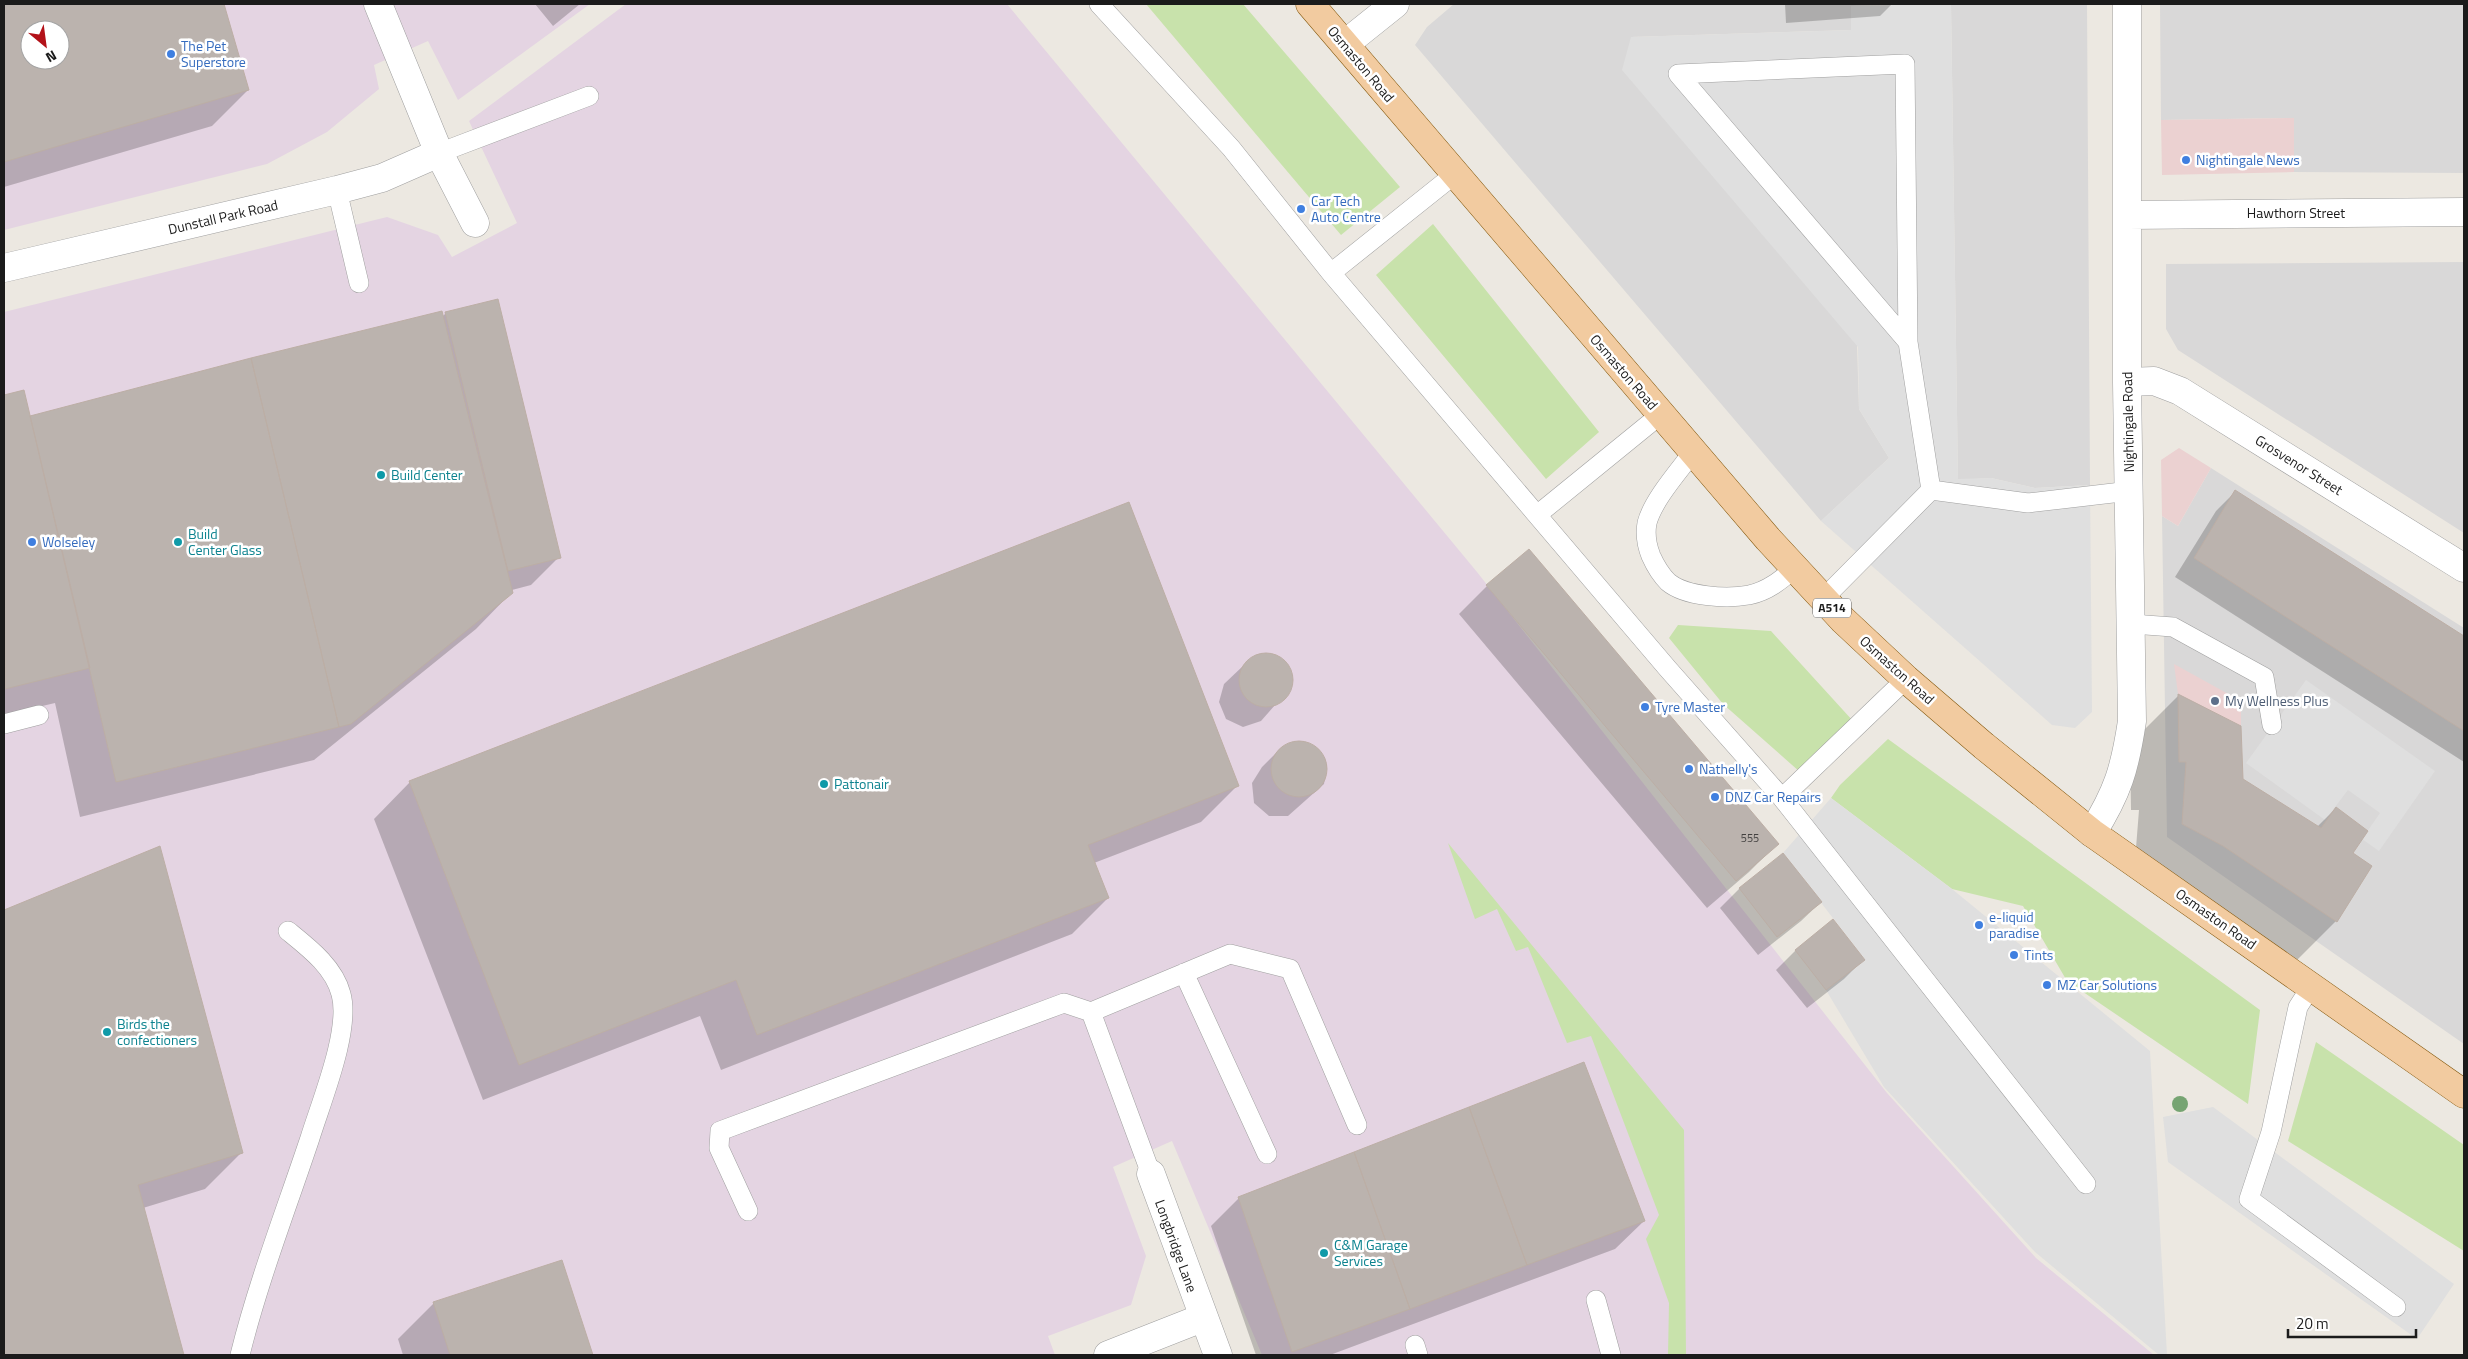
<svg xmlns="http://www.w3.org/2000/svg" width="2468" height="1359" viewBox="0 0 2468 1359" font-family="'Titillium Web',sans-serif">
	<style>
		.residential { fill: #d9d8d8 }
		.commercial { fill: #ebd1d1 }
		.industrial { fill: #e4d4e2; fill-rule: evenodd }
		.grass { fill: #c8e2ab }
		.parking { fill: #dfdfdf }
		.shadow { fill: #0003; fill-rule: evenodd }
		.building { fill: #bbb3ae; stroke: #bcaea5; fill-rule: evenodd }
		.lines { fill: none; stroke-linecap: round; stroke-linejoin: round }
		.lane-casing { stroke: #9f9f9f; stroke-width: 20 }
		.street-casing { stroke: #9f9f9f; stroke-width: 29 }
		.primary-casing { stroke: #84580d; stroke-width: 29 }
		.lane { stroke: #fff; stroke-width: 19 }
		.street { stroke: #fff; stroke-width: 28 }
		.primary { stroke: #f2cba0; stroke-width: 28 }
		.tree { fill: #76a472 }
		.shop-dot { fill: #3f7fe0; stroke: #fff; stroke-width: 2 }
		.culture-dot { fill: #0f9aa8; stroke: #fff; stroke-width: 2 }
		.service-dot { fill: #5c6f8a; stroke: #fff; stroke-width: 2 }
		.labels { text-anchor: middle; stroke-width: 5; stroke-linejoin: round; paint-order: stroke }
		.number-label { font-size: 11px; fill: #434140 }
		.shield { fill: #fff; stroke: #5f5f5f; stroke-width: 1 }
		.shield-label { font-size: 12px; font-weight: bold; fill: #1b1b1b }
		.shop-label { font-size: 14px; fill: #366cbe; stroke: #fff; text-anchor: start }
		.street-label { font-size: 14px; fill: #1b1b1b; stroke: #fff }
		.culture-label { font-size: 14px; fill: #0d838f; stroke: #fff; text-anchor: start }
		.service-label { font-size: 14px; fill: #4e5e75; stroke: #fff; text-anchor: start }
	</style>
	<rect width="100%" height="100%" fill="#ece8e1"/>
	<path class="residential" d="M1454,4H1907L1852,6L1851,30L1631,37L1857,344L1859,409L1889,458L1821,521L1415,45L1427,27Z
		M1951,4H2087L2090,485L2035,488L1991,478L1958,480Z
		M2160,4H2464V173L2294,172V118L2161,120Z
		M2464,262V533L2178,350L2166,329V264Z
		M2211,468L2464,628V1044L2167,837L2162,516L2178,526Z"/>
	<path class="commercial" d="M2294,118V172L2162,175L2161,120Z
		M2179,448L2211,468L2178,526L2162,516L2161,460Z
		M2174,664L2241,701V726L2178,694Z"/>
	<path class="industrial" d="M4,4H590L458,100L428,41L374,65L379,89L327,132L267,164L4,230ZM30,30H60V60H30Z
		M626,4H1007L1477,572L1887,1093L2036,1258L2154,1355H1262L1172,1141L1113,1167L1146,1256L1131,1305L1048,1336L1055,1355H4V312L387,217L438,235L452,257L517,223L469,121Z"/>
	<path class="grass" d="M1146,4H1243L1400,187L1341,235Z
		M1433,224L1599,432L1546,479L1376,275Z
		M1678,625L1771,631L1853,721L1800,772L1723,704L1669,638Z
		M1888,739L2260,1010L2248,1104L2067,981L2023,906L1952,889L1831,798L1840,785Z
		M1448,843L1684,1130L1686,1355H1668L1669,1303L1646,1239L1659,1215L1591,1036L1567,1043L1528,947L1516,951L1497,909L1475,919Z
		M2316,1042L2464,1145V1251L2288,1141Z"/>
	<path class="parking" d="M1951,4L1958,479L1991,478L2035,488L2090,485L2092,712L2075,728L2052,725L1821,521L1889,458L1859,409L1858,347L1622,70L1631,37L1851,30V6Z
		M2306,680L2435,771L2379,851L2362,839L2380,813L2348,790L2325,820L2246,763Z
		M1831,798L1952,889L2150,1051L2167,1355H2159L2035,1252L1884,1087L1826,990L1865,960L1783,853Z
		M2213,1107L2454,1284L2417,1339L2168,1162L2163,1117Z"/>
	<path class="shadow" d="M4,4H222L248,90L212,126L4,187ZM30,30H60V60H30Z
		M535,4H580L553,26Z
		M1785,4H1892L1880,16L1786,23Z
		M446,313L559,557L531,585L512,590V592L476,629L314,760L80,817L55,703L4,715V396L23,392L29,418L442,317Z
		M2235,492L2464,638V762L2175,577L2216,511Z
		M1487,586L1777,844L1749,872L1707,908L1459,614Z
		M1259,654L1277,656L1290,669L1291,687L1261,721L1243,727L1226,719L1219,702L1224,684L1244,665Z
		M2178,696L2242,780L2317,827L2336,808L2351,854L2336,921L2288,969L2134,873L2139,810H2131L2130,744Z
		M1300,741L1318,749L1327,765L1324,784L1288,816H1269L1254,803L1252,783L1262,767L1282,747Z
		M410,782L1237,786L1201,822L1094,863L1108,898L1072,934L721,1070L700,1016L483,1100L374,819Z
		M159,847L241,1153L205,1189L143,1208L183,1355H4V912Z
		M1783,854L1821,902L1801,921L1758,955L1720,908L1739,889Z
		M1796,950L1863,960L1844,979L1807,1008L1776,970Z
		M1239,1198L1644,1221L1615,1249L1330,1355H1256L1211,1226Z
		M561,1262L592,1355H403L398,1339L434,1303Z"/>
	<path class="building" d="M4,4H224L249,90L4,162ZM30,30H60V60H30Z
		M498,299L561,558L508,571L445,312Z
		M442,311L513,593L351,724L339,727L251,358Z
		M251,358L339,727L116,782L30,416Z
		M24,390L90,668L5,689L4,395Z
		M2235,490L2464,636V731L2194,558Z
		M1129,502L1239,786L1088,845L1109,898L757,1035L736,980L519,1065L409,781Z
		M1529,549L1779,844L1736,881L1486,585Z
		M1239 680a27 27 0 1 1 54 0a27 27 0 1 1-54 0Z
		M2178,694L2241,726L2243,779L2321,828L2336,807L2368,831L2353,853L2372,866L2337,922L2223,846L2182,824L2186,762H2179Z
		M1271 769a28 28 0 1 1 56 0a28 28 0 1 1-56 0Z
		M160,846L243,1153L138,1185L184,1355H4V910Z
		M1783,853L1822,902L1777,937L1739,888Z
		M1833,919L1865,960L1826,990L1795,950Z
		M1584,1062L1645,1221L1527,1265L1469,1107Z
		M1469,1107L1527,1265L1410,1309L1354,1152Z
		M1354,1152L1410,1309L1292,1352L1238,1197Z
		M562,1260L593,1355H450L433,1302Z"/>
	<g class="lines">
		<g class="lane-casing">
			<path id="lane" d="M1099,4L1231,148L1331,273L1668,669L1782,798L2086,1184
				M439,153L589,96
				M337,190L359,283
				M1331,273L1455,174
				M1693,452C1679,471 1653,500 1647,523C1645,534 1647,546 1651,556C1655,565 1661,575 1668,582C1686,597 1727,599 1749,595C1768,591 1781,580 1795,568
				M1931,490L2028,503L2130,491
				M1537,515L1660,415
				M1823,599L1931,490L1908,342L1678,74L1905,64L1908,342
				M2132,624L2173,627L2264,677L2272,725
				M4,724L39,715
				M1782,798L1906,679
				M1184,973L1267,1154
				M2312,985L2298,1007L2271,1132L2249,1199L2396,1307
				M1091,1012L1230,954L1290,969L1357,1125
				M748,1211L719,1148L720,1131L1064,1003L1091,1012L1151,1174
				M1596,1300L1611,1355
				M1415,1345L1418,1355
				M240,1355C258,1282 286,1210 310,1138C321,1102 351,1030 341,994C334,967 309,948 288,931"/>
		</g>
		<g class="street-casing">
			<path id="street" d="M378,4L439,153L475,223
				M1345,44L1395,4
				M2128,215L2464,212
				M4,268L337,190L382,178L439,153
				M2127,382L2154,381L2180,391L2464,568
				M2092,833C2118,792 2125,768 2132,721L2127,382V4
				M1151,1174L1218,1355
				M1108,1355L1202,1318"/>
		</g>
		<g class="primary-casing">
			<path id="primary" d="M1310,4L1768,539L1843,620L1906,679L1984,746L2092,833L2464,1094"/>
		</g>
		<use href="#lane" class="lane"/>
		<use href="#street" class="street"/>
		<use href="#primary" class="primary"/>
	</g>
	<circle class="tree" cx="2180" cy="1104" r="8"/>
	<g class="shop-dot">
		<circle cx="171" cy="54" r="5"/>
		<circle cx="2186" cy="160" r="5"/>
		<circle cx="1301" cy="209" r="5"/>
		<circle cx="32" cy="542" r="5"/>
		<circle cx="1645" cy="707" r="5"/>
		<circle cx="1689" cy="769" r="5"/>
		<circle cx="1715" cy="797" r="5"/>
		<circle cx="1979" cy="925" r="5"/>
		<circle cx="2014" cy="955" r="5"/>
		<circle cx="2047" cy="985" r="5"/>
	</g>
	<g class="culture-dot">
		<circle cx="381" cy="475" r="5"/>
		<circle cx="178" cy="542" r="5"/>
		<circle cx="824" cy="784" r="5"/>
		<circle cx="107" cy="1032" r="5"/>
		<circle cx="1324" cy="1253" r="5"/>
	</g>
	<circle class="service-dot" cx="2215" cy="701" r="5"/>
	<g class="labels">
		<g class="number-label">
			<text x="1750" y="842">555</text>
		</g>
		<rect class="shield" x="1813" y="598.5" width="38" height="19" rx="4"/>
		<g class="shield-label">
			<text x="1832" y="612">A514</text>
		</g>
		<g class="shop-label">
			<text x="181" y="51">The Pet<tspan x="181" dy="16">Superstore</tspan></text>
			<text x="2196" y="165">Nightingale News</text>
			<text x="1311" y="206">Car Tech<tspan x="1311" dy="16">Auto Centre</tspan></text>
			<text x="42" y="547">Wolseley</text>
			<text x="1655" y="712">Tyre Master</text>
			<text x="1699" y="774">Nathelly's</text>
			<text x="1725" y="802">DNZ Car Repairs</text>
			<text x="1989" y="922">e-liquid<tspan x="1989" dy="16">paradise</tspan></text>
			<text x="2024" y="960">Tints</text>
			<text x="2057" y="990">MZ Car Solutions</text>
		</g>
		<g class="street-label">
			<text transform="translate(1361 64) rotate(50)" y="5">Osmaston Road</text>
			<text x="2296" y="218">Hawthorn Street</text>
			<text transform="translate(223 217) rotate(-13)" y="5">Dunstall Park Road</text>
			<text transform="translate(1624 372) rotate(49)" y="5">Osmaston Road</text>
			<text transform="translate(2128 422) rotate(-91)" y="5">Nightingale Road</text>
			<text transform="translate(2299 465) rotate(32)" y="5">Grosvenor Street</text>
			<text transform="translate(1897 670) rotate(42)" y="5">Osmaston Road</text>
			<text transform="translate(2216 919) rotate(35)" y="5">Osmaston Road</text>
			<text transform="translate(1176 1246) rotate(70)" y="5">Longbridge Lane</text>
		</g>
		<g class="culture-label">
			<text x="391" y="480">Build Center</text>
			<text x="188" y="539">Build<tspan x="188" dy="16">Center Glass</tspan></text>
			<text x="834" y="789">Pattonair</text>
			<text x="117" y="1029">Birds the<tspan x="117" dy="16">confectioners</tspan></text>
			<text x="1334" y="1250">C&amp;M Garage<tspan x="1334" dy="16">Services</tspan></text>
		</g>
		<g class="service-label">
			<text x="2225" y="706">My Wellness Plus</text>
		</g>
	</g>
	<rect width="2468" height="1359" fill="none" stroke="#1b1b1b" stroke-width="10"/>
	<g transform="translate(45 45) rotate(151)"><circle r="24" fill="#ffffff" stroke="#a4a4a4"/>
	<path d="M0-4L9 19L0 12L-9 19Z" fill="#b31219"/>
	<text y="-8" font-size="14" font-weight="bold" text-anchor="middle" fill="#1b1b1b">N</text>
	</g>
	<path d="M2288 1329v8h128v-8" fill="none" stroke="#1b1b1b" stroke-width="2.5"/>
	<text x="2296" y="1329" font-size="15" fill="#1b1b1b" stroke="#ffffff" stroke-width="4" paint-order="stroke">20 m</text>
</svg>
